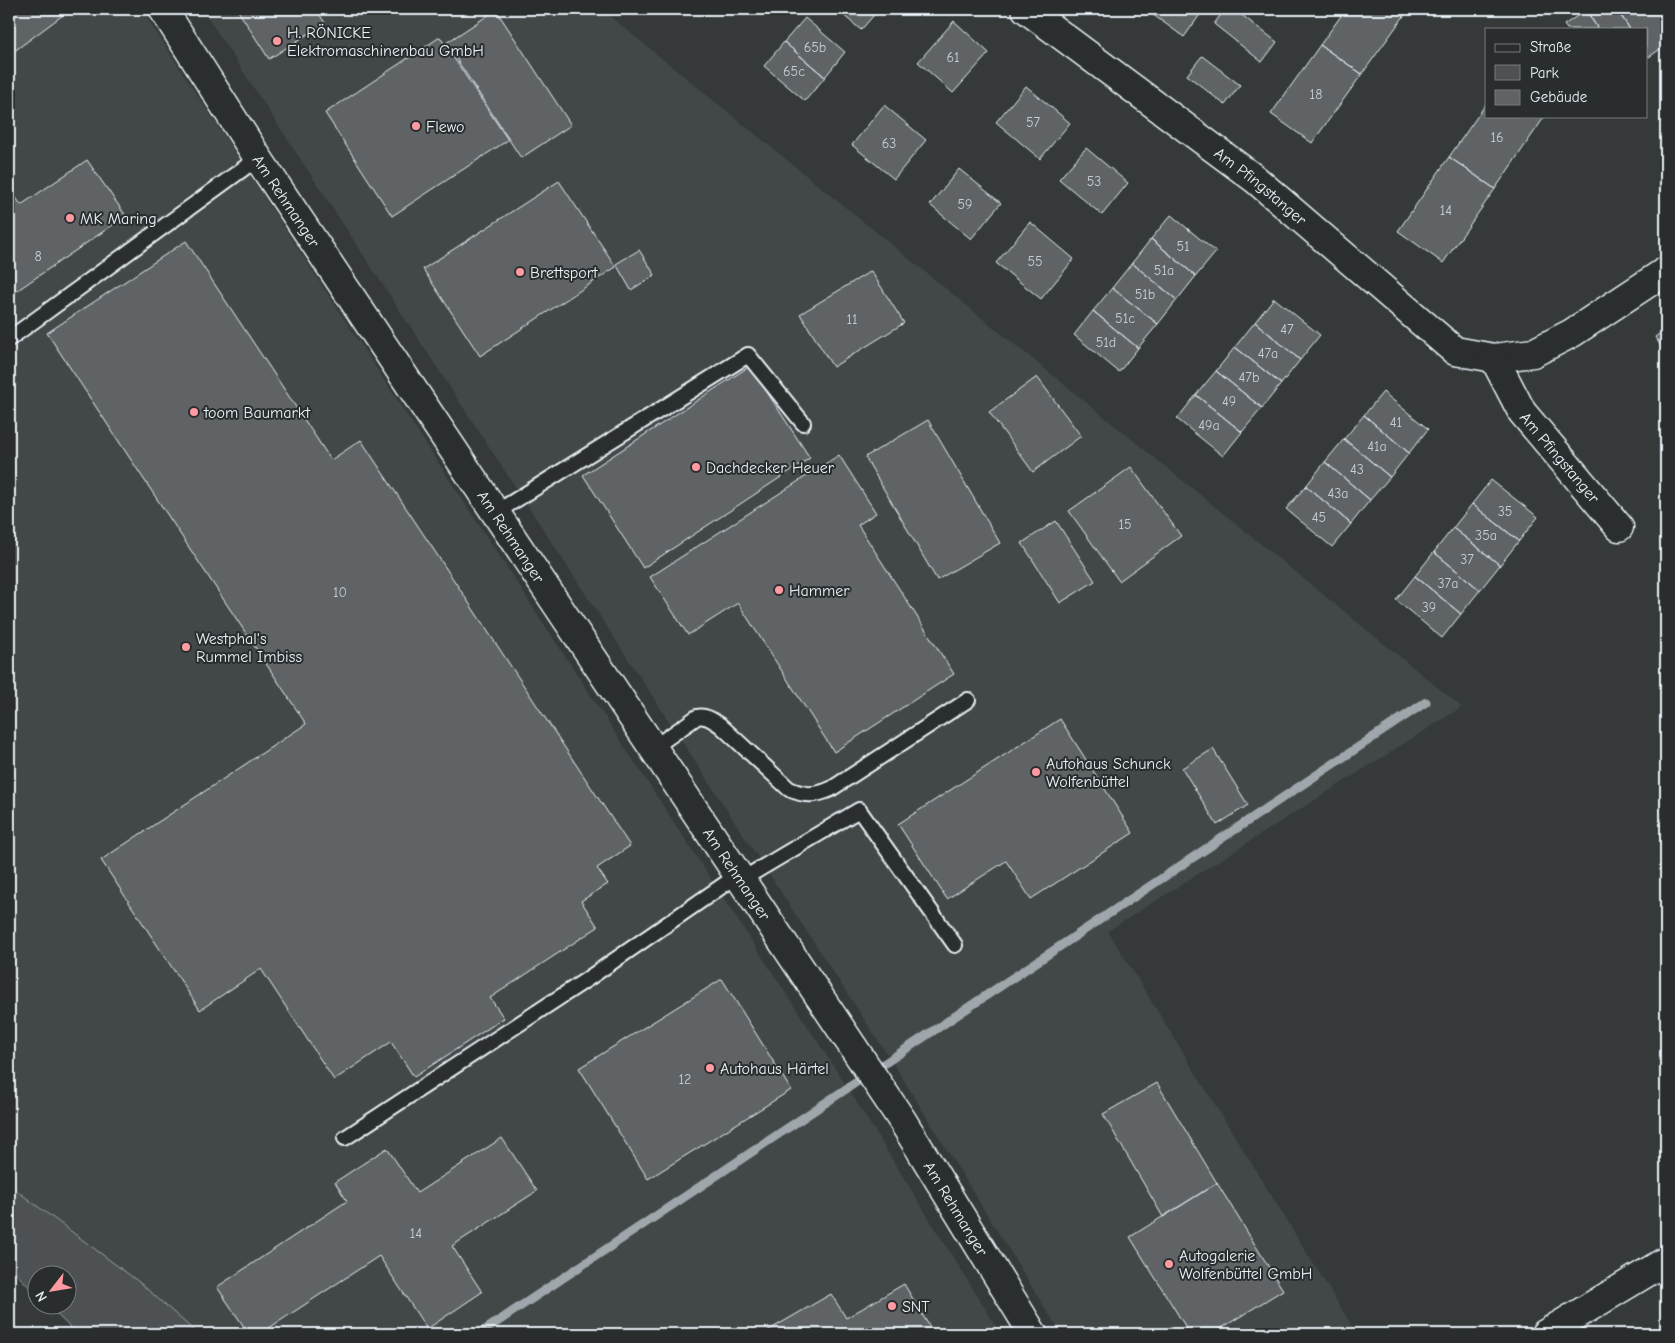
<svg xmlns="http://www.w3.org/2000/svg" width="1675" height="1343" viewBox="0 0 1675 1343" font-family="'Comic Neue',sans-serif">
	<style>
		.built { fill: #424647 }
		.green { fill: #4d5152; stroke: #9aa1a5 }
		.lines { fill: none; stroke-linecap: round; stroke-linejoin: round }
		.stream { stroke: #a0a7ac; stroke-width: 9 }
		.building { fill: #5f6365; stroke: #e8f1f8 }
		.service-casing { stroke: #e8f1f8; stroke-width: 18 }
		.minor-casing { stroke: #e8f1f8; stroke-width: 31 }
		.service { stroke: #2a2d2e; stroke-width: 14 }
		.minor { stroke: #2a2d2e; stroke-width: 28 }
		.poi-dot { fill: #ff9aa2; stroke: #2a2d2e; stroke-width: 2 }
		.labels { text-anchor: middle; stroke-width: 4; stroke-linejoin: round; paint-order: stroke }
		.number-label { font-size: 14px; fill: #c6ced3 }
		.poi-label { font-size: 16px; fill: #e8f1f8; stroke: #2a2d2e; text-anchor: start }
		.street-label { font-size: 16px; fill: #e8f1f8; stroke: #2a2d2e }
	</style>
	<rect width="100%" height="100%" fill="#35393a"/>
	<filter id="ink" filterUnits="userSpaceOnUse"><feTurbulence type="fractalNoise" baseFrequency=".02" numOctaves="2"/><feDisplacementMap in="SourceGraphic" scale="10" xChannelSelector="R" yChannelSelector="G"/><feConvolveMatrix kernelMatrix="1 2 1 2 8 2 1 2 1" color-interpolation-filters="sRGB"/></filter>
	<g filter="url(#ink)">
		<path class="built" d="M9,9H141L841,1077L1001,1334H198L139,1282L9,1185Z
			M202,9H601L1462,707L1108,931L1357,1334H1061L898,1071Z"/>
		<path class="green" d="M9,1185L139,1282L198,1334H77L48,1306H68V1276H38L37,1295L9,1266Z"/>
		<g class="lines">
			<path class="stream" d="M479,1334L1426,702"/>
		</g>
		<path class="building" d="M9,9H71L9,55Z
			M237,9H316L325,23L269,59Z
			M836,9H879L861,30Z
			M1145,9H1204L1184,37Z
			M1225,9H1234L1277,42L1262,62L1214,24Z
			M1346,9H1409L1362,74L1320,45Z
			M1588,9H1616L1630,29H1598L1586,10Z
			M1622,9H1660L1666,17V45L1649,57L1646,53V29H1630L1618,11Z
			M496,10L571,125L521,158L446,43Z
			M1586,10L1598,29H1567L1564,25Z
			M805,18L845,52L825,77L784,42Z
			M954,21L989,53L953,93L918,62Z
			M440,37L508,140L392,216L325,113Z
			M784,42L825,77L805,101L764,66Z
			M1320,45L1362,74L1312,143L1271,114Z
			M1202,56L1240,85L1225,105L1187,75Z
			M1026,86L1070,123L1040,159L996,122Z
			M1486,104V116H1545L1495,189L1449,157Z
			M884,105L926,140L894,179L852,145Z
			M1086,148L1128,183L1102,215L1059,179Z
			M1449,157L1495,189L1443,263L1398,231Z
			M87,160L126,216L9,296V187L21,205Z
			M959,169L1001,203L971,239L930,205Z
			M559,181L616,267L480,356L423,269Z
			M1171,215L1216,252L1196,276L1151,239Z
			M1030,222L1074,259L1041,299L996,263Z
			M1151,239L1196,276L1177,300L1132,263Z
			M186,241L331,460L361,440L630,846L597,868L608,884L581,901L598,927L490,998L504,1018L414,1077L391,1042L334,1080L261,969L200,1010L101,860L306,724L47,333Z
			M639,250L655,275L631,290L616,264Z
			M1132,263L1177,300L1158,324L1112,288Z
			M871,271L904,323L833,367L800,314Z
			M1112,288L1158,324L1138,348L1093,311Z
			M1274,298L1320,335L1300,360L1255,322Z
			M1093,311L1138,348L1119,372L1074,335Z
			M1255,322L1300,360L1281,384L1235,347Z
			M1666,329V354L1655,337Z
			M1235,347L1281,384L1262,408L1216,371Z
			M750,366L810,458L643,568L583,475Z
			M1216,371L1262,408L1242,432L1196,395Z
			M1037,377L1081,436L1033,472L989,412Z
			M1383,392L1428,429L1409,453L1364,415Z
			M1196,395L1242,432L1223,456L1177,419Z
			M1364,415L1409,453L1390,477L1344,439Z
			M928,420L1000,543L937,580L865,457Z
			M1344,439L1390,477L1370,500L1325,462Z
			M839,455L876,513L858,525L954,674L834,752L738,603L688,635L650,577Z
			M1325,462L1370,500L1351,524L1306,486Z
			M1131,467L1181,536L1119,581L1069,511Z
			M1491,480L1538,517L1519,541L1472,504Z
			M1306,486L1351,524L1332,547L1286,509Z
			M1472,504L1519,541L1500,565L1453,528Z
			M1056,521L1095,581L1060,603L1022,543Z
			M1453,528L1500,565L1480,590L1434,552Z
			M1434,552L1480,590L1461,614L1415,576Z
			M1415,576L1461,614L1442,638L1396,600Z
			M1060,719L1133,833L1031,899L1006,861L947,899L898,824Z
			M1213,749L1248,805L1217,825L1182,768Z
			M722,979L791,1090L648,1179L579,1068Z
			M1157,1083L1217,1183L1163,1217L1103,1114Z
			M502,1138L537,1191L452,1246L482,1292L427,1329L379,1256L260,1334H249L217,1287L347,1201L335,1182L387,1148L417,1193Z
			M1217,1183L1283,1290L1212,1334H1190L1130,1237Z
			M904,1284L934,1334H762L831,1294L846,1318Z"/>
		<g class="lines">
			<g class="service-casing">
				<path id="service" d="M9,339L258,158
					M495,513L748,355L803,423
					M653,748L697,717C706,715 712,720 720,725L789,789C805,796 815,796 831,789L968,700
					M741,880L859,810L955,945
					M345,1138L586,980L738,875"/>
			</g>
			<g class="minor-casing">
				<g id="minor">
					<path id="s1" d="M163,9L258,158L902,1120L1033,1334"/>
					<path id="s2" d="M1026,9L1255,179L1455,351L1494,358L1533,353L1572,333L1666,271"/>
					<path id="s3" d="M1494,358L1522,412L1619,527"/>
					<path d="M1545,1334L1666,1261"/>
				</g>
			</g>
			<use href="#service" class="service"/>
			<use href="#minor" class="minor"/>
		</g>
	</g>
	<g class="poi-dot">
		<circle cx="277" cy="41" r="5"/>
		<circle cx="416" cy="126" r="5"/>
		<circle cx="70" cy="218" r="5"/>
		<circle cx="520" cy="272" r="5"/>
		<circle cx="194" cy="412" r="5"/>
		<circle cx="696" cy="467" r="5"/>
		<circle cx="779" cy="590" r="5"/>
		<circle cx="186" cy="647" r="5"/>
		<circle cx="1036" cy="772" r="5"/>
		<circle cx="710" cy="1068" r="5"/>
		<circle cx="1169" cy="1264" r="5"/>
		<circle cx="892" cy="1306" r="5"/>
	</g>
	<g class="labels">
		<g class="number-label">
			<text x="815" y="52">65b</text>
			<text x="953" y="62">61</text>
			<text x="794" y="76">65c</text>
			<text x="1316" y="99">18</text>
			<text x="1033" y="127">57</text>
			<text x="1497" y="142">16</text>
			<text x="889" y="148">63</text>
			<text x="1094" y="186">53</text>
			<text x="965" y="209">59</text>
			<text x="1446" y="215">14</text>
			<text x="1183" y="251">51</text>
			<text x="38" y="261">8</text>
			<text x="1035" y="266">55</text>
			<text x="1164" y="275">51a</text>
			<text x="1145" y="299">51b</text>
			<text x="1125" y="323">51c</text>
			<text x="852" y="324">11</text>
			<text x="1287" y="334">47</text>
			<text x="1106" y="347">51d</text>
			<text x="1268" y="358">47a</text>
			<text x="1249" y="382">47b</text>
			<text x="1229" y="406">49</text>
			<text x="1396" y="427">41</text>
			<text x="1209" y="430">49a</text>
			<text x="1377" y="451">41a</text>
			<text x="1357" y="474">43</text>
			<text x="1338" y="498">43a</text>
			<text x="1505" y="516">35</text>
			<text x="1319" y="522">45</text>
			<text x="1125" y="529">15</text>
			<text x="1486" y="540">35a</text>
			<text x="1467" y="564">37</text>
			<text x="1448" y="588">37a</text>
			<text x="340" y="597">10</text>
			<text x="1429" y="612">39</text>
			<text x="685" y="1084">12</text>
			<text x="416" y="1238">14</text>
		</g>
		<g class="poi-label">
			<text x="287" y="38">H. RÖNICKE<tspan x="287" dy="18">Elektromaschinenbau GmbH</tspan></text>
			<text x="426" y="132">Flewo</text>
			<text x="80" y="224">MK Maring</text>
			<text x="530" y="278">Brettsport</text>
			<text x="204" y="418">toom Baumarkt</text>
			<text x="706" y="473">Dachdecker Heuer</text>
			<text x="789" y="596">Hammer</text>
			<text x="196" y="644">Westphal's<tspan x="196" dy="18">Rummel Imbiss</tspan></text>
			<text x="1046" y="769">Autohaus Schunck<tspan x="1046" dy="18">Wolfenbüttel</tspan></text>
			<text x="720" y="1074">Autohaus Härtel</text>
			<text x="1179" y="1261">Autogalerie<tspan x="1179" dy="18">Wolfenbüttel GmbH</tspan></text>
			<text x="902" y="1312">SNT</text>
		</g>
		<g class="street-label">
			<text dy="6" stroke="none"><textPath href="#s2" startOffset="294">Am Pfingstanger</textPath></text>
			<text dy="6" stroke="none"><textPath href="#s1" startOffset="228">Am Rehmanger</textPath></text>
			<text dy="6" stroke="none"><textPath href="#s3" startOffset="120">Am Pfingstanger</textPath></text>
			<text dy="6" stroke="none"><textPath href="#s1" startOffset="632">Am Rehmanger</textPath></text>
			<text dy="6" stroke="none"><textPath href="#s1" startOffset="1038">Am Rehmanger</textPath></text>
			<text dy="6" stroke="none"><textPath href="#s1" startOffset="1438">Am Rehmanger</textPath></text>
		</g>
	</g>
	<rect width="1675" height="1343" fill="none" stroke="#2a2d2e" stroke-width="30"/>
	<rect x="15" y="15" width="1645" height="1313" fill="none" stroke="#e8f1f8" stroke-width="2" filter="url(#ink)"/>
	<rect x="1485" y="28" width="162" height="90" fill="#2a2d2e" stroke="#767b7f"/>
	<rect x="1495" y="44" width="25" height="8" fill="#2a2d2e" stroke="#767b7f"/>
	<text x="1530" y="52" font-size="15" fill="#e8f1f8">Straße</text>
	<rect x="1495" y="65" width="25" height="15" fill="#4d5152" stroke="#767b7f"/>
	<text x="1530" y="78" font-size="15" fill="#e8f1f8">Park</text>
	<rect x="1495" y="90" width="25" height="15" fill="#5f6365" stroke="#767b7f"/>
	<text x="1530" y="102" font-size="15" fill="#e8f1f8">Gebäude</text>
	<g transform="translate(52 1290) rotate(239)"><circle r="24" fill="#2a2d2e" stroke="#767b7f"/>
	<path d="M0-4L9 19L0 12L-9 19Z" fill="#ff9aa2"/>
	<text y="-8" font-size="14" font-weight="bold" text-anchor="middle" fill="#e8f1f8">N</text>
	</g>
</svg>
